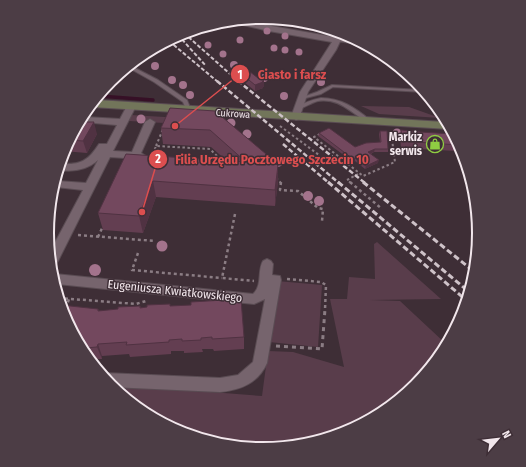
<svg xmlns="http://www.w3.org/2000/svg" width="526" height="467" viewBox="0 0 526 467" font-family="'Fira Sans Condensed',sans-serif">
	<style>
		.green { fill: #593d4b }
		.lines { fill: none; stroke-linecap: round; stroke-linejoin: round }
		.stream { stroke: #361026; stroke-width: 3.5 }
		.lane-casing { stroke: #5a4c53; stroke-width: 2 }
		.street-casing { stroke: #5a4c53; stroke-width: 2 }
		.secondary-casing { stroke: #5a4c53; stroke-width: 2 }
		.path-far2 { stroke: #8b7d84; stroke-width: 2; stroke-dasharray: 2.5 2.5; stroke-linecap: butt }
		.path-far1 { stroke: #8b7d84; stroke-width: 2.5; stroke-dasharray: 3 3; stroke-linecap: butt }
		.path { stroke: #8b7d84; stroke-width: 3; stroke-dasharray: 4 4; stroke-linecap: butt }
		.lane { fill: #76646d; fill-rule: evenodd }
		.street { fill: #76646d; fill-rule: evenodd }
		.secondary { fill: #72755a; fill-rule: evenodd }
		.rail-far2 { stroke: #cec2c8; stroke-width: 2; stroke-dasharray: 4 2; stroke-linecap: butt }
		.rail-far1 { stroke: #cec2c8; stroke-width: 2.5; stroke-dasharray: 5 2.5; stroke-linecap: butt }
		.rail { stroke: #cec2c8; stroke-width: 3; stroke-dasharray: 6 3; stroke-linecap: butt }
		.tree { fill: #a3738c }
		.wall { fill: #633e51 }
		.shaded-wall { fill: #503242 }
		.building { fill: #73485e; stroke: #503242 }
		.labels { text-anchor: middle; stroke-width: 3; stroke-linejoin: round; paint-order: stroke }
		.far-street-label { font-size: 10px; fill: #f2e7ec; stroke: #3e2e36 }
		.poi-label { font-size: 12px; font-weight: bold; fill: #f2e7ec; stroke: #3e2e36; text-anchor: end }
		.street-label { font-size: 12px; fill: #f2e7ec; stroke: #3e2e36 }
		.rim { fill: none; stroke: #f2e7ec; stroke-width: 2 }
		.leader { fill: none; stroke: #dc4e4f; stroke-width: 1.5 }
		.callout-dot { fill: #dc4e4f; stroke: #3e2e36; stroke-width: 1.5 }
		.mark-label { font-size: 12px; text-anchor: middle; font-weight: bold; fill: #fff }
		.callout-label { font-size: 13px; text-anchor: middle; font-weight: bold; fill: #dc4e4f; stroke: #3e2e36; stroke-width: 3; stroke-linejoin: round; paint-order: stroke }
	</style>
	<rect width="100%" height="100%" fill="#3e2e36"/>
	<path class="green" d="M361,106L409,107L440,118L379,114Z
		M131,115L215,120L164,123L129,121Z
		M377,242L441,299L370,300L400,301L445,343L416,387L346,434L263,450L180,433L108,384L262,396L268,351L293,352L344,367L330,299H347L349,277L375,279L374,244Z
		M277,281L322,285L318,347L269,342Z"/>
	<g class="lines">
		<path class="stream" d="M99,96L153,100"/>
		<g class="lane-casing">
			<path id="lane" d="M335,39L358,42L361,43L359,44L336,41H335Z
				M131,66L158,80L187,100L191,110V111H187L183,102L154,82L129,68Z
				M332,85L422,90L424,92L333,87L321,94L302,99L300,98L317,92Z
				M321,98C341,98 355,108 370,120V121H366C349,112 340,98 318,101C310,103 303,109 297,109V108C304,102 312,100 321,98Z"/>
		</g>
		<g class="street-casing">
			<path id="street" d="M243,21L334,37L337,32L344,33L336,50L308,92L299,119L296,120L291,117L300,92L332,42L269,31L234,23Z
				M131,103L136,106L113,151L132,152L145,122L150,119L155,122L141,153L146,156L141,159L110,157L58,261L56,264L53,265L50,252L83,190L56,187L57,181L86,183L98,160C87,170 73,172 59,170L60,164C81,165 88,161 99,144H107L117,125L82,122L85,117L120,119L128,104Z
				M267,259L271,261L273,264L272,275L280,276L281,280L267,363C258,383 241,390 220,392L111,387L102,374L105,373L220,378L238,375L253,362L265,299L254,304L57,284L55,274L253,294C263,285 257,271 263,261Z"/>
		</g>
		<g class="secondary-casing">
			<path id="secondary" d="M97,100L444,122L449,129L92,107Z"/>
		</g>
		<path class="path-far2" d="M280,126L319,155
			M320,134L314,137L363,176L395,162L391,132
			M156,146L163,129
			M153,154L156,146L210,149L224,163
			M276,178L281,183
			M351,183L347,180L360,173"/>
		<path class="path-far1" d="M281,182L280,190L298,191L318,208L323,209L322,221
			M350,182L382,209
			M235,214L222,278L254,281
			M78,235L155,241
			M98,237L104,224
			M138,253L132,270L222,278
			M287,279L321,282L326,285L325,310
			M59,298L136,304L146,301
			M66,308L69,299"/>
		<path class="path" d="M276,346L322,349L325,309"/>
		<use href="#lane" class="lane"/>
		<use href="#street" class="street"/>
		<use href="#secondary" class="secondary"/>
		<path class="rail-far2" d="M184,33L239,82
			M178,35L206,66
			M169,41L218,82"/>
		<path class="rail-far1" d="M217,81L339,183
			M238,81L365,183
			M283,144L329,183"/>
		<path class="rail" d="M328,182L466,300
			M338,182L468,291
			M363,182L472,270"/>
	</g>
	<g class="tree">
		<circle cx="267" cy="31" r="3.5"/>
		<circle cx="285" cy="36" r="3.5"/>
		<circle cx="240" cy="40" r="3.5"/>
		<circle cx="208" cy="45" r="3.5"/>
		<circle cx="274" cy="48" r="3.5"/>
		<circle cx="285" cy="50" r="3.5"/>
		<circle cx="299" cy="52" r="3.5"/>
		<circle cx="223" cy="54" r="3.5"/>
		<circle cx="234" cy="65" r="4"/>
		<circle cx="155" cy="66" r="4"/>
		<circle cx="264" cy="78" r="4"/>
		<circle cx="172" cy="80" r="4"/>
		<circle cx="321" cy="82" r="4"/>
		<circle cx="183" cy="85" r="4"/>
		<circle cx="190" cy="95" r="4"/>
		<circle cx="284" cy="96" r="4"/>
		<circle cx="141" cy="119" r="4.5"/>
		<circle cx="231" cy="123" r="4.5"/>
		<circle cx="397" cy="133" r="4.5"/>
		<circle cx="247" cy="134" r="4.5"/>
		<circle cx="278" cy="162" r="5"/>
		<circle cx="308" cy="196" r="5"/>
		<circle cx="319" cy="201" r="5"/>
		<circle cx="162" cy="246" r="5.5"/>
		<circle cx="95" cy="270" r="6"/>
	</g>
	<path class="wall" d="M238,71L264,81V87H263V88L255,91L238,77Z
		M170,108L266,154V157L275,164L278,165V181L275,206L156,197L143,233L103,230L98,213L126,154L227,161L211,147L163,144L161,128Z
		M82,122L97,134L87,153L63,151Z
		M401,130L420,132L458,145L456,151L401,148L400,136Z
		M380,131L388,149V152H374L371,154L378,163L365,169L355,161L353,162L318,136L319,133L355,147L380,142L379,134Z
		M140,306L141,308L171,306L244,337V349L214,351L213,349H202L203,352L184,353V351H171V354L130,357L129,354L102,356V359H92L63,316L98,309L99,311L118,309Z"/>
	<path class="shaded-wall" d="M264,81V87H263V88L255,91V85Z
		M94,122L97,134L87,153L83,141Z
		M375,149L374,152L367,155L368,152Z
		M355,158V161L353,162V159Z
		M379,160L378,163L365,169L366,166Z
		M278,165V181L275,206V190Z
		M153,181L156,197L143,233L139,216Z
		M52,206L54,212L49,221Z
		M98,344L102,356V359L97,347Z"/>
	<path class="building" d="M245,68L258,78H260L264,81L262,82H263L255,85L238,71Z
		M170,108L215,111L266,154L265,155L275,164L278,165L275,190L153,181L139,216L98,213L126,154L246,162L210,130L161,128Z
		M82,122H94L83,141L70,140Z
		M329,128L355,147L366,143L381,142L380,131H387L388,149H375L368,152L379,160L366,166L355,158L353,159L319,133Z
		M401,130L420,132L452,134L457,142L458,145L402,141Z
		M241,299L244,337L212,339V337L201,338V340L182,341V339L169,340V342L126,345L127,342L98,344L97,347L85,348L84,347L63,316L61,305L98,309V311L118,309V307L140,306V308L147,307V305L170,304V306L191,305V302Z"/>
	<defs>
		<g id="shop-ring" transform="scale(0.9)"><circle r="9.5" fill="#3e2e36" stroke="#8fcd42" stroke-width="1.5"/><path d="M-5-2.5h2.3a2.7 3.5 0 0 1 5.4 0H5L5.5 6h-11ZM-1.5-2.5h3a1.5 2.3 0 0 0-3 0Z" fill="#8fcd42"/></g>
	</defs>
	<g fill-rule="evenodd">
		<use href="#shop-ring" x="435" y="144"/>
	</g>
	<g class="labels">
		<g class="far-street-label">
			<text transform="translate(233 113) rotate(4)" y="4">Cukrowa</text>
		</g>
		<g class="poi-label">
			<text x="422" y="141">Markiz<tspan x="422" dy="14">serwis</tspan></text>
		</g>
		<g class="street-label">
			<text transform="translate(175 291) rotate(6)" y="4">Eugeniusza Kwiatkowskiego</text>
		</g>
	</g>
	<path d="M0 0H526V467H0ZM54 233a209 209 0 1 1 418 0a209 209 0 1 1-418 0Z" fill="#4c3d45" fill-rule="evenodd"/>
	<path class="rim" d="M54 233a209 209 0 1 1 418 0a209 209 0 1 1-418 0Z"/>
	<path class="leader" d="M175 126L240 74M142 212L158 159"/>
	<g class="callout-dot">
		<circle cx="175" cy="126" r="4"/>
		<circle cx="142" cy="212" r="4"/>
		<circle cx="240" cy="74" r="10"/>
		<circle cx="158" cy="159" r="10"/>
	</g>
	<g class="mark-label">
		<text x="240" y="79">1</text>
		<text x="158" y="163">2</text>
	</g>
	<g class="callout-label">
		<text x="292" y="79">Ciasto i farsz</text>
		<text x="272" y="164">Filia Urzędu Pocztowego Szczecin 10</text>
	</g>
	<g transform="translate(498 439) rotate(62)" stroke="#3e2e36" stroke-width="3" paint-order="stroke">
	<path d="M0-3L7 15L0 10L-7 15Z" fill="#f2e7ec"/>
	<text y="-6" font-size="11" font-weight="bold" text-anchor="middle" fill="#f2e7ec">N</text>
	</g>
</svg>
